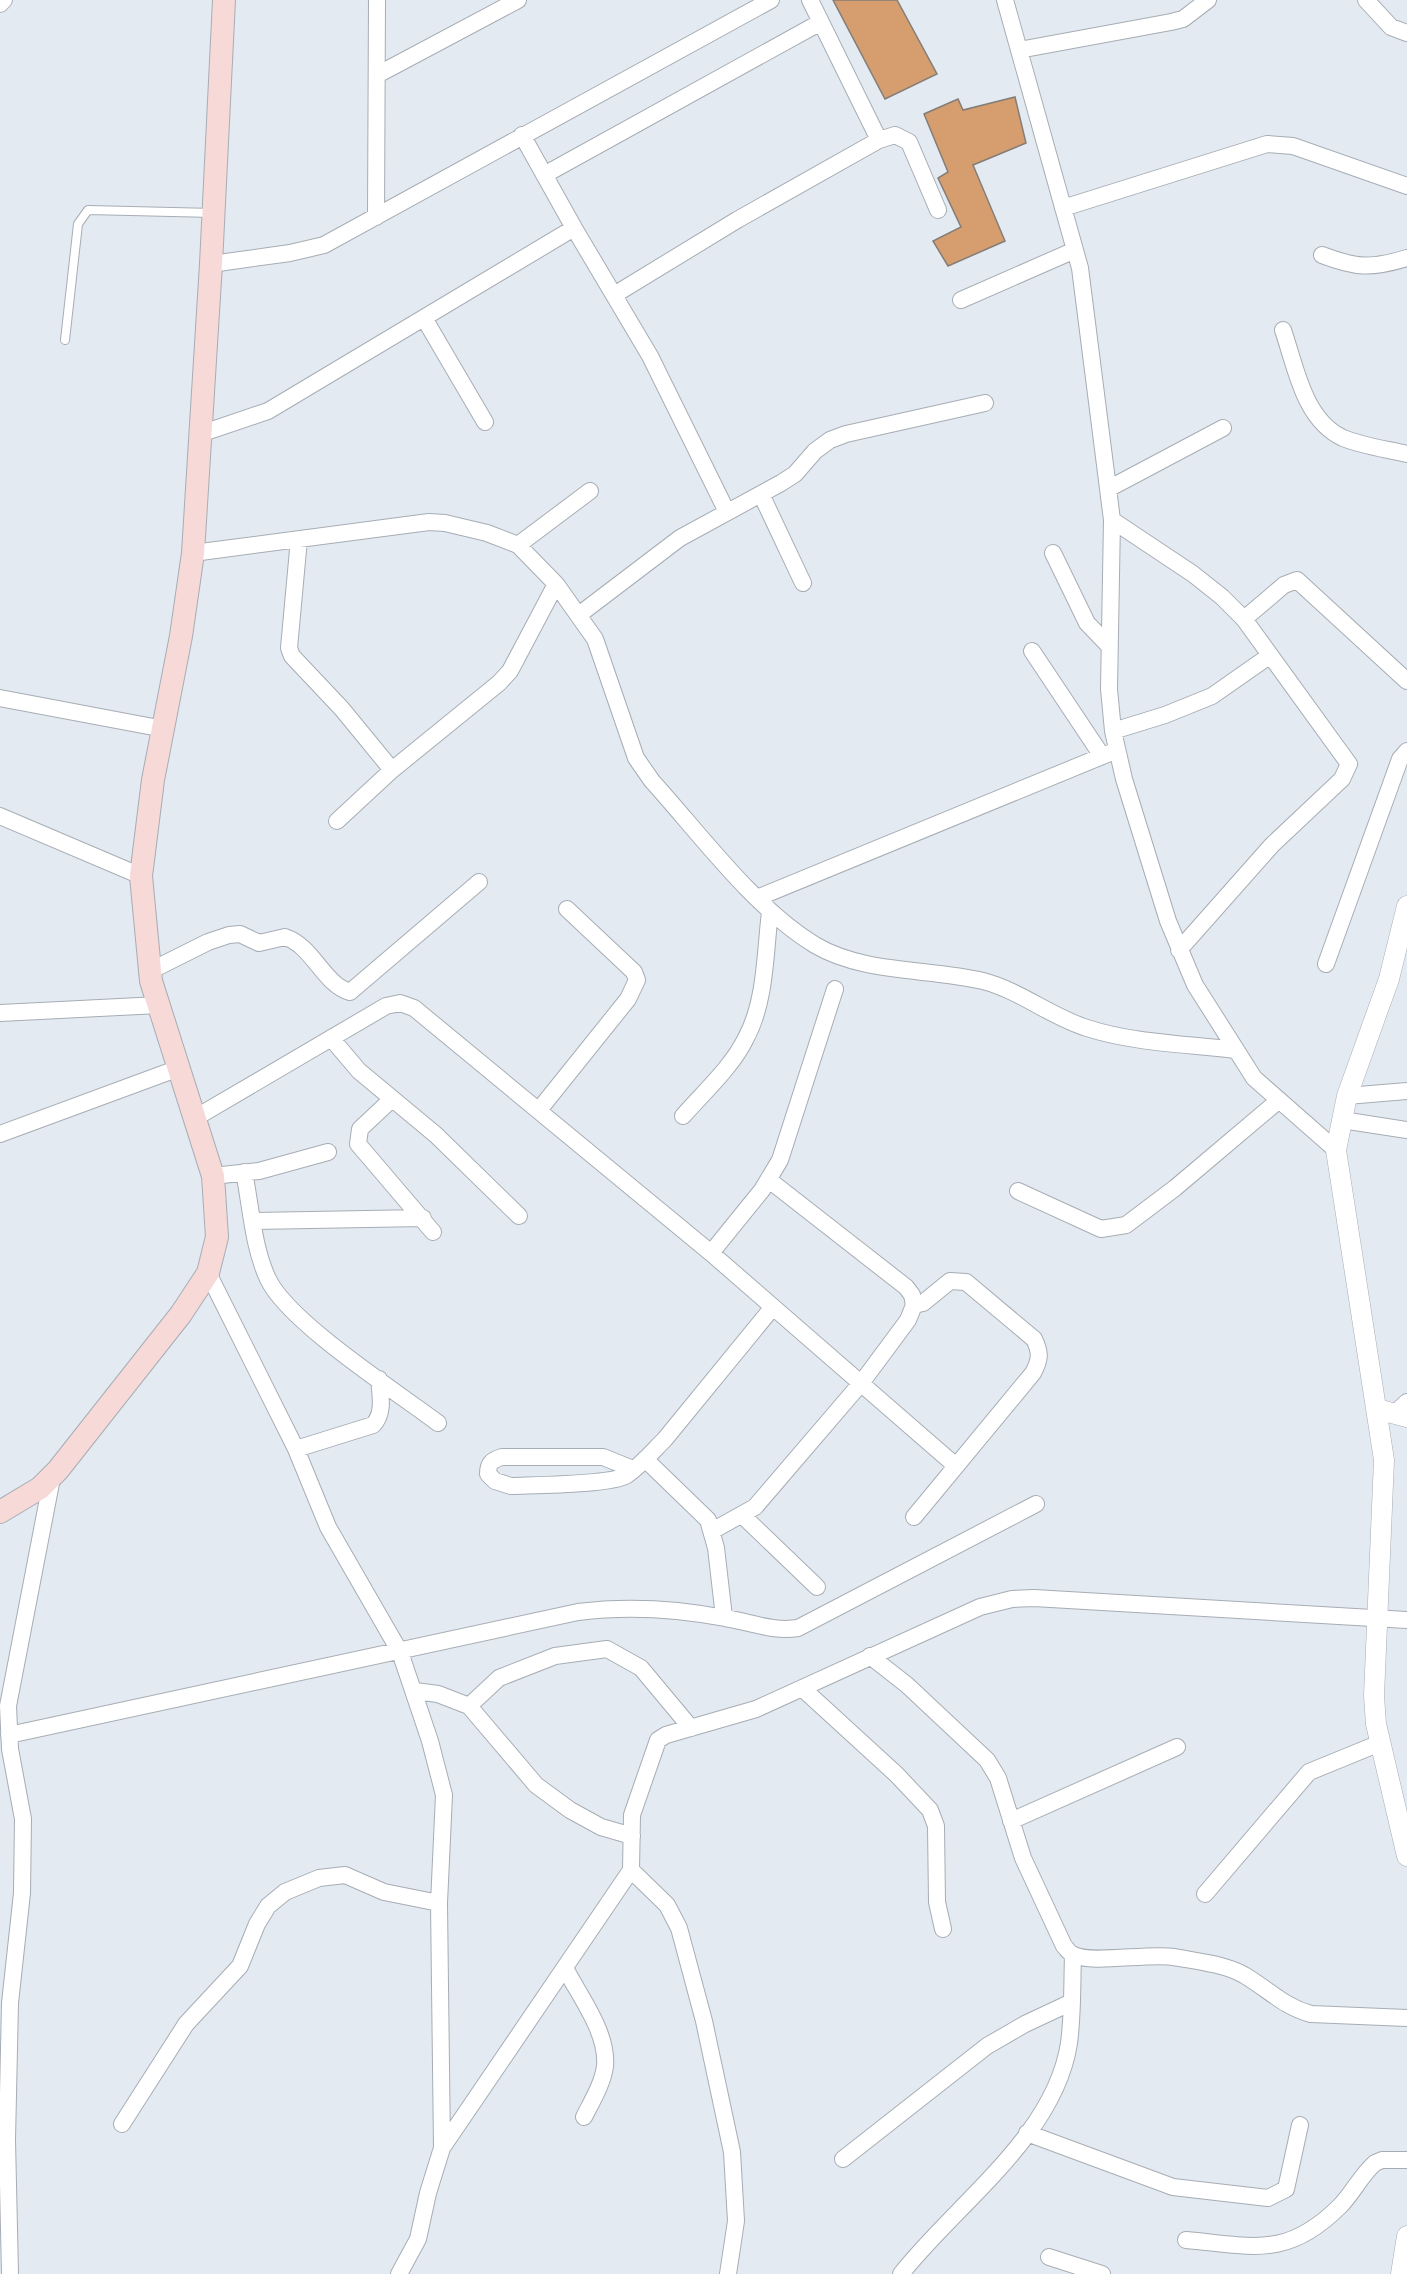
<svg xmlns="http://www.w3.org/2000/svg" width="1407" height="2274" viewBox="0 0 1407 2274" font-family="Georgia,serif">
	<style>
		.building { fill: #d69e6e; stroke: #847d77; stroke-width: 1.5 }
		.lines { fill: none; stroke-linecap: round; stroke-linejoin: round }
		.service-casing { stroke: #a7adb4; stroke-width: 10 }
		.minor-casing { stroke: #a7adb4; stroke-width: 18 }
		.tertiary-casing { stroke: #a7adb4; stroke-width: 21 }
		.secondary-casing { stroke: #a7adb4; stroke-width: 24 }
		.service { stroke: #fff; stroke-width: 8 }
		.minor { stroke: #fff; stroke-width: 16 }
		.tertiary { stroke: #fff; stroke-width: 20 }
		.secondary { stroke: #f7d9d7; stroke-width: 22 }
	</style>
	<rect width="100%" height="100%" fill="#e3eaf1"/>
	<path class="building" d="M833,0H897L937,74L885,99Z
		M1015,97L1026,143L973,165L1005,241L948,266L933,241L961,227L938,178L948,172L924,114L958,99L963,110Z"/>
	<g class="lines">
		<g class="service-casing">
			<path id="service" d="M65,340L78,224L88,210L214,213"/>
		</g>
		<g class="minor-casing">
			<path id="minor" d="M1005,0L1080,268L1112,520L1109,689L1113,731L1124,779L1168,921L1195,985L1254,1078L1336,1150
				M1366,0L1391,27L1407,33
				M0,4L4,0
				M1019,50L1171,22L1183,19L1208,0
				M377,75L518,0
				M522,135L574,228L650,356L727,512
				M879,140L895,135L909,142L938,210
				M544,175L821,22
				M1063,208L1267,144L1293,146L1407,186
				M376,217L377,0
				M1322,255C1356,268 1371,269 1407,258
				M211,264L290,253L324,245L771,0
				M614,295L737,220L879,140L810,0
				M961,300L1075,250
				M424,318L485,422
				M1283,330C1296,368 1304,420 1343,438C1363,446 1386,449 1407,454
				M200,434L268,411L574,228
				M1108,489L1223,428
				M761,494L803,583
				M1112,520L1193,574L1222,597L1244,619L1349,764L1342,779L1272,845L1179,950
				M299,539L289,648L292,656L342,709L392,770
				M518,545L590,491
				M193,553L429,522L445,523L487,533L518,545L556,584L595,639L636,758L652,781C700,834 754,908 815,945C864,974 929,968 983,981C1021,991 1051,1017 1087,1028C1133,1043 1187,1044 1235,1050
				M1053,553L1087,623L1110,647
				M580,614L680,538L781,483L795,474L815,451L830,440L846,434L985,403
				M1244,619L1284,585L1297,580L1407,681
				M1032,651L1102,756
				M0,698L164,729
				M1113,731L1165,715L1212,696L1269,656
				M0,816L141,876
				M337,821L392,770L499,683L510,671L556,584
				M757,898L1117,750
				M1326,964L1400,759L1407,751
				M150,971L208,942L229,935L240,934L259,943L285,937C313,946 323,984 350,992L479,882
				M0,1013L159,1005
				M331,1038L359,1071L436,1135L519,1216
				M1347,1096L1407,1091
				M392,1099L360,1129L358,1144L433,1232
				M539,1110L628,999L637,980L634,972L567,909
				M683,1116C704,1092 732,1067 746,1038C766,1001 765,952 770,912
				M195,1118L386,1006L400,1003L414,1008L711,1253L956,1466
				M1342,1120L1407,1130
				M0,1134L179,1068
				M244,1172C251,1207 253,1247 268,1279C288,1322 397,1392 438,1423
				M213,1176L259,1171L328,1152
				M1018,1191L1101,1229L1126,1225L1175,1188L1278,1101
				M253,1221L423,1218
				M711,1253L762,1190L780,1160L835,989
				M208,1273L296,1449L328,1527L400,1652L430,1741L444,1795L439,1903L442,2148
				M914,1305L923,1303L950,1281L966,1282L1034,1339C1041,1353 1040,1360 1033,1373L914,1517
				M1394,1414L1407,1402
				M296,1449L373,1425C385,1413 380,1394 379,1379
				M645,1459L708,1520L716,1548L724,1617
				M633,1469L603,1457H502C492,1460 488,1463 488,1474L495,1481L511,1486C533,1485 612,1485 627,1475C641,1465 653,1451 665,1439L773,1307
				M742,1515L817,1587
				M712,1531L755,1507L862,1382L908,1320L914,1305L912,1295L906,1287L769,1180
				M870,1656L907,1685L987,1760L998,1778L1023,1858L1064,1946C1067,1949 1070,1954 1074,1955C1091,1964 1149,1953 1174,1957C1196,1961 1224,1964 1244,1975C1268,1989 1284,2007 1311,2014L1407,2018
				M802,1688L897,1775L930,1810L936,1826L937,1902L943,1929
				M415,1691L438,1694L469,1706L536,1785L570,1810L601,1827L632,1836
				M469,1706L499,1678L555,1656L607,1649L641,1668L691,1728
				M9,1735L578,1612C625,1606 678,1609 725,1618C750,1622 773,1632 798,1628L1036,1504
				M1011,1821L1177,1747
				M631,1870L667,1905L679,1928L704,2021L732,2152L736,2221L728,2274
				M1205,1894L1309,1772L1380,1743
				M565,1968C580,1997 608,2033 605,2066C603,2083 592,2101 584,2117
				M122,2124L186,2024L240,1966L257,1924L268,1906L285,1892L319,1878L345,1875L384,1892L439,1903
				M1027,2133L1173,2187L1268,2198L1286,2189L1300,2125
				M843,2159L987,2046L1025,2024L1072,2002
				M1186,2240C1253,2246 1287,2259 1340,2206C1353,2193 1361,2175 1375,2163L1382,2160H1407
				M1049,2257L1102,2274
				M10,2274L7,2140L10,2003L22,1893L23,1819L10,1749L8,1706L52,1478
				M399,2274L418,2239L428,2193L442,2148L631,1870L632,1815L658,1740L666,1735L756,1709L980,1607L1012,1599L1034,1598L1407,1620
				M901,2274C956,2204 1055,2136 1069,2043C1073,2014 1072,1984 1073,1955"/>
		</g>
		<g class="tertiary-casing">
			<path id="tertiary" d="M1407,906L1389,979L1347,1096L1336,1150L1384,1460L1374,1696L1376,1724L1407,1856
				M1377,1409L1407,1417
				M1401,2274L1407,2236"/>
		</g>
		<g class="secondary-casing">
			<path id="secondary" d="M0,1512L40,1488L58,1470L181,1314L208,1273L217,1237L213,1176L151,981L141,876L153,780L181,636L193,553L211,264L224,0"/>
		</g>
		<use href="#service" class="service"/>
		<use href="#minor" class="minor"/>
		<use href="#tertiary" class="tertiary"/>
		<use href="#secondary" class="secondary"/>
	</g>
</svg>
